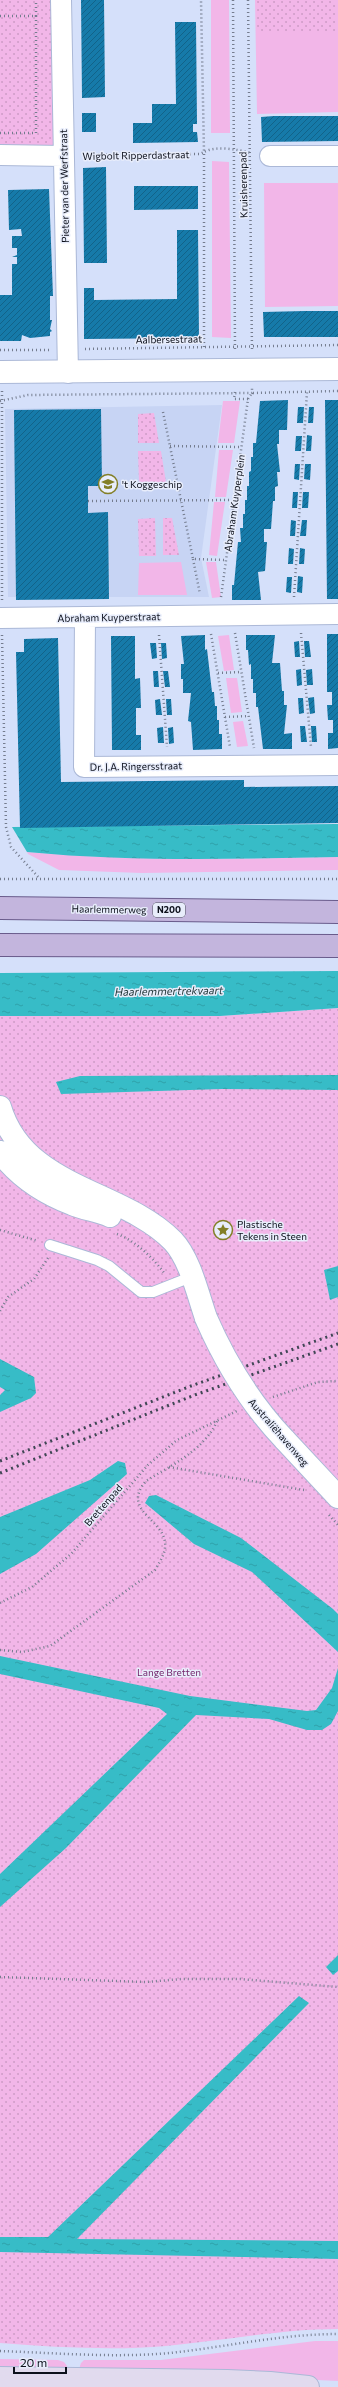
<svg xmlns="http://www.w3.org/2000/svg" width="338" height="2387" viewBox="0 0 338 2387" font-family="Commissioner,sans-serif">
	<style>
		.built { fill: #c7d4f4 }
		.green { fill: #f2b6e8 }
		.park { fill: url(#park-dots) }
		.water { fill: url(#water-ripples) }
		.building { fill: url(#building-hatch) }
		.lines { fill: none; stroke-linecap: round; stroke-linejoin: round }
		.service-casing { stroke: #abb8d7; stroke-width: 12 }
		.minor-casing { stroke: #abb8d7; stroke-width: 22 }
		.tertiary-casing { stroke: #abb8d7; stroke-width: 24 }
		.secondary-casing { stroke: #abb8d7; stroke-width: 24 }
		.primary-casing { stroke: #695b8b; stroke-width: 24 }
		.path { stroke: #747c8e; stroke-width: 2.5; stroke-dasharray: 1 3; stroke-linecap: butt }
		.service { stroke: #fff; stroke-width: 10 }
		.minor { stroke: #fff; stroke-width: 20 }
		.tertiary { stroke: #fff; stroke-width: 22 }
		.secondary { stroke: #e1daee; stroke-width: 22 }
		.primary { stroke: #c3b5dd; stroke-width: 22 }
		.rail { stroke: #404655; stroke-width: 3; stroke-dasharray: 2 4; stroke-linecap: butt }
		.tertiary-bridge-casing { stroke: #abb8d7; stroke-width: 24; stroke-linecap: butt }
		.tertiary-bridge { stroke: #fff; stroke-width: 22 }
		.labels { text-anchor: middle; stroke-width: 3; stroke-linejoin: round; paint-order: stroke }
		.shield { fill: #e8edfb; stroke: #4e525e; stroke-width: 1 }
		.shield-label { font-size: 9px; font-weight: bold; fill: #0c101b }
		.street-label { font-size: 10px; fill: #0c101b; stroke: #e8edfb }
		.poi-label { font-size: 10px; fill: #0c101b; stroke: #e8edfb; text-anchor: start }
		.park-label { font-size: 10px; fill: #76276e; stroke: #e8edfb }
		.water-label { font-size: 11px; font-style: italic; fill: #1d3335; stroke: #e8edfb }
	</style>
	<defs>
		<pattern id="park-dots" width="8" height="8" patternUnits="userSpaceOnUse"><rect width="8" height="8" fill="#f2b6e8"/><path d="M2 2h.1M6 6h.1" fill="none" stroke="#ce9bc6" stroke-width="1.8" stroke-linecap="round"/></pattern>
		<pattern id="water-ripples" width="26" height="14" patternUnits="userSpaceOnUse"><rect width="26" height="14" fill="#37bcc7"/><path d="M2 4q2-2 4 0t4 0M15 11q2-2 4 0t4 0" fill="none" stroke="#2fa1aa"/></pattern>
		<pattern id="building-hatch" width="6" height="6" patternUnits="userSpaceOnUse"><rect width="6" height="6" fill="#167aa9"/><path d="M-1 1l2-2M0 6l6-6M5 7l2-2" fill="none" stroke="#126389"/></pattern>
	</defs>
	<rect width="100%" height="100%" fill="#d5e0fa"/>
	<path class="built" d="M222,405L201,558L209,597H8L5,409Z"/>
	<path class="green" d="M211,0H229L230,133H211Z
		M255,0H338V112L257,114Z
		M212,161L229,162L231,338L212,337Z
		M264,183H338V306L265,307Z
		M223,401H240L234,443H218Z
		M219,450H233L226,497H215Z
		M214,502H225L217,556L209,555Z
		M181,562L187,595H138L139,563Z
		M206,562H216L221,597L212,598Z
		M229,635L234,670L224,671L218,636Z
		M226,678H237L242,712L231,713Z
		M243,721L248,746L237,747L233,722Z
		M27,852C130,861 235,859 338,857V870L142,873L59,870L28,854Z
		M315,2341H338V2381L79,2369L81,2363L84,2360H161Z
		M0,2359L58,2360L64,2362L67,2366L66,2368H0Z"/>
	<path class="park" d="M0,0H52L54,151H0Z
		M257,0H337L335,32H257Z
		M154,413L159,443H138V414Z
		M138,451H161L166,482H139Z
		M155,518L156,556H139L138,519Z
		M163,518H172L179,555H163Z
		M338,1008V2329C280,2329 224,2341 166,2346C111,2351 55,2347 0,2343V1016H220Z"/>
	<path class="water" d="M338,824V857C235,859 130,862 27,852L12,827Z
		M338,971V1008L220,1016H0V973Z
		M338,1075V1090L222,1089L61,1094L56,1082L80,1076Z
		M338,1266V1297L330,1300L324,1270Z
		M0,1359L34,1377L36,1393L31,1398L0,1412V1395L5,1390L0,1387Z
		M118,1461L125,1463L127,1474L36,1554L0,1574V1517L90,1480Z
		M156,1495L241,1538L333,1609L338,1614V1652L252,1572L194,1544L145,1503L149,1496Z
		M0,1656L190,1696L307,1711L316,1710L332,1688L338,1668V1711L331,1724L322,1730H307L269,1719L196,1715L66,1848L0,1907V1874L167,1714L159,1708L0,1674Z
		M338,1955V1971L333,1975L326,1967Z
		M299,1996L309,2003L77,2239L338,2241V2259L0,2252V2237H48Z"/>
	<path class="building" d="M81,0H104L105,97L82,98Z
		M175,22H196L197,124H193V132H197L198,142L133,143V123H152V104H176Z
		M82,113H96V132H82Z
		M274,116H338V141L262,142L261,117Z
		M106,167L107,263H84L83,168Z
		M134,186H198V209L134,210Z
		M49,189L53,296H50V320H52L50,329L52,331L50,332V336L30,338L22,335L21,341H0V295H12V264H17V257H12L17,255V248H12V236H22L21,229L9,230L8,190Z
		M177,230H198L199,338L84,339V288H94V300L177,299Z
		M305,311H338V337H264L263,312Z
		M288,400L287,430H279V444H277L280,472H277L278,486L275,487V501H273L271,529H264V542H267L265,571L258,572L261,600H232V585H234L238,542H241L240,528H243V514H245V500H247V486H249V472L251,471V457H253V443H256L260,401Z
		M325,400H338V599H327Z
		M298,407H304L303,423H297Z
		M309,407H314L313,423H308Z
		M101,409L102,486H88V513L108,512L109,599L16,600L14,410Z
		M307,435L312,436L311,451H306Z
		M296,436H302L301,451H295Z
		M295,464H300L299,480L294,479Z
		M305,464H311L310,480L304,479Z
		M293,492H298L297,508H292Z
		M303,492H309L308,508H302Z
		M291,520L296,521L295,536H290Z
		M302,520H307L306,536H300Z
		M289,548L294,549L293,564H288Z
		M300,548L305,549L304,564H299Z
		M298,576L303,577L302,593L297,592Z
		M287,577H292L291,593L286,592Z
		M327,634H338V748L328,749V733H333V720H328L327,705H332V692H327Z
		M205,635V650L207,649L212,692H214L215,706H217V720H219V734H222V749L193,750L191,722L188,721L191,693H183V679H181V664H184L181,636Z
		M246,635H275L272,663H280L282,691H284V705H287L284,734L292,733V749H263L258,707H256V693H253V679H251V664L249,665L248,650H246Z
		M111,636H135V679L140,678L141,708H136V735H141V750H112Z
		M58,638L61,782L244,780V787L338,786V823L20,828L16,652H24V639Z
		M299,641L300,657H295L294,642Z
		M304,641H309L311,657H305Z
		M150,643H156L157,658L152,659Z
		M161,643H166L167,658L162,659Z
		M301,669L302,685L297,686L296,670Z
		M312,669L313,685H307L306,670Z
		M153,671H158L159,687H154Z
		M163,671H168L170,687H165Z
		M314,697L315,713L310,714L308,698Z
		M298,698H303L304,713L299,714Z
		M160,699L162,715H156L155,700Z
		M166,699H171L172,715H167Z
		M300,726H305L307,742H301Z
		M311,726H316L317,742H312Z
		M163,727L164,743H158L157,728Z
		M173,727L174,743L169,744L168,728Z"/>
	<g class="lines">
		<g class="service-casing">
			<path id="service" d="M50,1245L97,1260L109,1266L141,1292H153L191,1277"/>
		</g>
		<g class="minor-casing">
			<path id="minor" d="M61,0L68,373
				M0,155L63,156
				M270,156H338
				M85,617L84,767L338,765
				M0,618L338,614"/>
		</g>
		<g class="tertiary-casing">
			<path id="tertiary" d="M0,372L338,369
				M0,1107C24,1189 122,1189 173,1241C190,1259 198,1295 206,1318
				M0,1152C18,1176 43,1193 72,1204C84,1209 98,1211 110,1216
				M284,1439L338,1497"/>
		</g>
		<g class="secondary-casing">
			<path id="secondary" d="M0,2378L227,2381L270,2383L308,2387"/>
		</g>
		<g class="primary-casing">
			<path id="primary" d="M0,908L338,912
				M0,945L338,946"/>
		</g>
		<path class="path" d="M233,0L235,351
			M248,0L252,351
			M0,16H36V133H0
			M36,16V0
			M82,155L200,154L204,152L201,0
			M204,347V152C217,145 238,150 252,153
			M85,349L338,345
			M0,350H50
			M235,392L234,399H248
			M0,401L28,395L252,393V388
			M163,412L193,559L226,560
			M170,446L242,447
			M88,501L234,500
			M193,559L200,594
			M221,597L248,399L252,393L338,391
			M294,597L307,392
			M2,600V391
			M235,633L254,748
			M301,633L311,747
			M211,634L230,747
			M2,635L6,827L11,847L40,879
			M159,635L167,747
			M218,673L241,672
			M225,717L249,716
			M0,879H338
			M0,1230L38,1241
			M117,1234C136,1241 153,1258 165,1274
			M0,1311L8,1297L34,1279L48,1258
			M273,1397L318,1382L338,1381
			M169,1467L304,1490
			M329,1515L338,1525
			M0,1603L32,1587L71,1554L148,1465L177,1440L237,1411
			M0,1650L22,1652L50,1646L155,1570C159,1563 164,1556 165,1548C169,1520 119,1512 146,1481C172,1465 206,1449 218,1419
			M0,1977L146,1982L182,1979H240L338,1987
			M0,2351C56,2353 114,2358 170,2353C226,2347 281,2334 338,2334"/>
		<use href="#service" class="service"/>
		<use href="#minor" class="minor"/>
		<use href="#tertiary" class="tertiary"/>
		<use href="#secondary" class="secondary"/>
		<use href="#primary" class="primary"/>
		<path class="rail" d="M0,1461L191,1386L338,1333
			M0,1473L192,1396L338,1344"/>
		<g class="tertiary-bridge-casing">
			<path id="tertiary-bridge" d="M206,1318C226,1364 250,1403 284,1439"/>
		</g>
		<use href="#tertiary-bridge" class="tertiary-bridge"/>
	</g>
	<defs>
		<g id="school-ring" transform="scale(1)"><circle r="9.5" fill="#e8edfb" stroke="#837f27" stroke-width="1.5"/><path d="M0-5L7-2L0 1L-7-2ZM-4 1L0 2.5L4 1V4Q0 6-4 4Z" fill="#837f27"/></g>
		<g id="sight-ring" transform="scale(1)"><circle r="9.5" fill="#e8edfb" stroke="#837f27" stroke-width="1.5"/><path d="M0-6L1.8-2.2L6-1.7L2.9 1.2L3.7 5.4L0 3.3L-3.7 5.4L-2.9 1.2L-6-1.7L-1.8-2.2Z" fill="#837f27"/></g>
	</defs>
	<g fill-rule="evenodd">
		<use href="#school-ring" x="108" y="484"/>
		<use href="#sight-ring" x="223" y="1230"/>
	</g>
	<g class="labels">
		<rect class="shield" x="153" y="903" width="32" height="14" rx="3"/>
		<g class="shield-label">
			<text x="169" y="913">N200</text>
		</g>
		<g class="street-label">
			<text transform="translate(136 155) rotate(-1)" y="4">Wigbolt Ripperdastraat</text>
			<text transform="translate(243 185) rotate(-91)" y="4">Kruisherenpad</text>
			<text transform="translate(64 186) rotate(-91)" y="4">Pieter van der Werfstraat</text>
			<text transform="translate(169 339) rotate(-1)" y="4">Aalbersestraat</text>
			<text transform="translate(234 503) rotate(-82)" y="4">Abraham Kuyperplein</text>
			<text transform="translate(109 617) rotate(-1)" y="4">Abraham Kuyperstraat</text>
			<text transform="translate(136 766) rotate(-1)" y="4">Dr. J.A. Ringersstraat</text>
			<text transform="translate(109 909) rotate(1)" y="4">Haarlemmerweg</text>
			<text transform="translate(279 1432) rotate(49)" y="4">Australiëhavenweg</text>
			<text transform="translate(103 1505) rotate(-49)" y="4">Brettenpad</text>
		</g>
		<g class="poi-label">
			<text x="122" y="488">'t Koggeschip</text>
			<text x="237" y="1228">Plastische<tspan x="237" dy="12">Tekens in Steen</tspan></text>
		</g>
		<g class="park-label">
			<text x="169" y="1676">Lange Bretten</text>
		</g>
		<g class="water-label">
			<text transform="translate(169 991) rotate(-1)" y="4">Haarlemmertrekvaart</text>
		</g>
	</g>
	<path d="M14 2367v6h52v-6" fill="none" stroke="#0c101b" stroke-width="2"/>
	<text x="20" y="2367" font-size="12" fill="#0c101b" stroke="#e8edfb" stroke-width="3" paint-order="stroke">20 m</text>
</svg>
